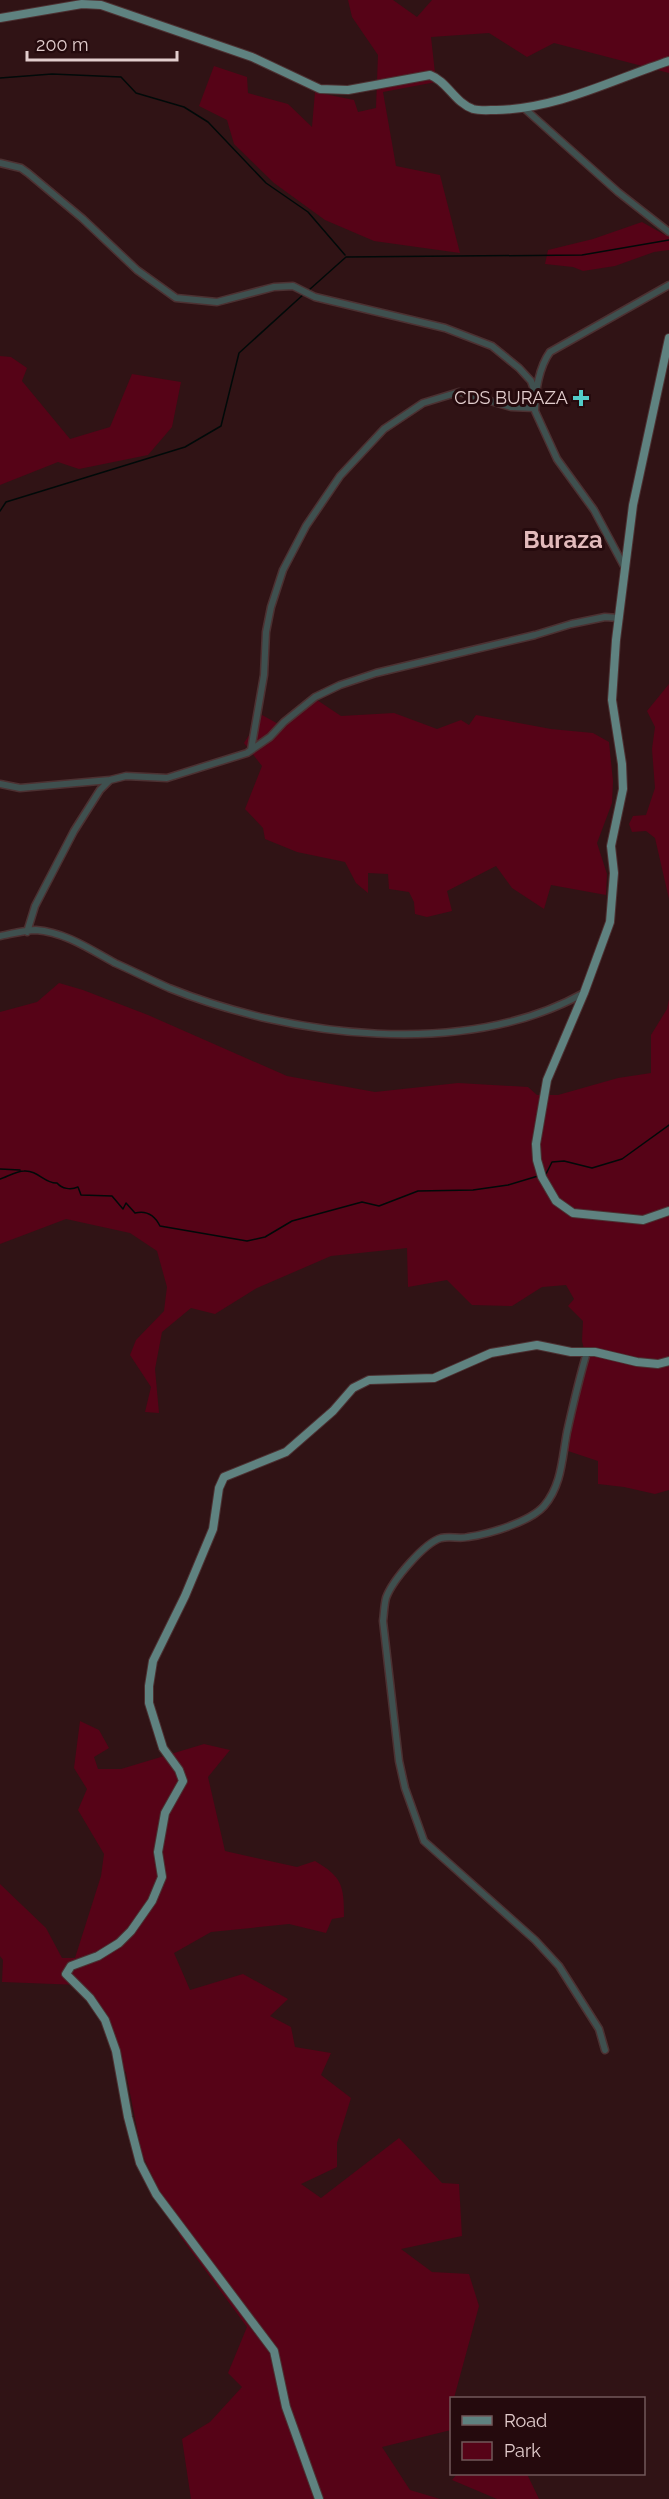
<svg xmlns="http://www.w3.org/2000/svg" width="669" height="2499" viewBox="0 0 669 2499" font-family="Raleway,sans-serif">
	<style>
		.green { fill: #560317 }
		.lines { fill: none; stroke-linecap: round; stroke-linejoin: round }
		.stream { stroke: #000a09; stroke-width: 1.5 }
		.minor-casing { stroke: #4c3132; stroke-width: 9 }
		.major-casing { stroke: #4c3132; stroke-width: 10 }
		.minor { stroke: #3f504f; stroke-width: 6 }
		.major { stroke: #5f8280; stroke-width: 8 }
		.poi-dot { fill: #53cdc9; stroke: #250a0d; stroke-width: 2 }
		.labels { text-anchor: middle; stroke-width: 6; stroke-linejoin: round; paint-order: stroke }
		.poi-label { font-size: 18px; fill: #e2cdcd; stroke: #250a0d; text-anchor: end }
		.district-label { font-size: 24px; font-weight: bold; fill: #e2babb; stroke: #250a0d }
	</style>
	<rect width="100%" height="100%" fill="#301315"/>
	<path class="green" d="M348,0H393L417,17L432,0H669V73L554,43L527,57L489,33L431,37L436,82L383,92L396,166L440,175L460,253L374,241L325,220L274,183L234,144L227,120L199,106L214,66L247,77L248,93L288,104L312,127L315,92L354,100L358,112L376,108L378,55L352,17Z
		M642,222L665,235L669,233V250L654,252L615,266L583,271L573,267L545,264L548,250L593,239Z
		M0,356L11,357L27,368L22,381L70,439L110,427L132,374L181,382L172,427L148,455L79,469L58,462L0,485Z
		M669,684V899L655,838L646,831L632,832L629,824L633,816L646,815L655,788L652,749L655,727L647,711Z
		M317,700L341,716L394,713L437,729L461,720L469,725L476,715L551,729L593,733L609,742L613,781L612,803L597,843L607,874L606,895L551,885L544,909L512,888L496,866L447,891L452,911L427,917L415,914L414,902L409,892L389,889L388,874L368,873V893L356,883L345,862L297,852L265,839L263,828L245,809L262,766L244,743L262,715L282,726Z
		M59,983L83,990L148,1015L287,1076L375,1092L458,1083L528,1087L537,1095H558L618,1078L651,1073V1035L667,1009L669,999V1490L655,1494L624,1487L598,1484V1461L568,1451L585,1353L582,1341L583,1321L568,1306L574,1299L566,1285L542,1287L512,1306L472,1305L447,1280L408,1287L407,1248L331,1256L257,1288L215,1314L191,1308L162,1332L155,1369L159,1413L145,1412L151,1387L130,1355L136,1340L164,1311L167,1287L157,1251L130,1233L66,1219L0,1244V1012L37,1002Z
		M80,1721L99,1730L109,1748L94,1757L98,1769H121L204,1744L230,1750L208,1777L225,1851L297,1867L315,1861C342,1877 344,1885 344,1917L332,1919L326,1933L289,1924L211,1932L174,1953L190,1990L243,1974L288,1999L270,2016L291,2027L295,2047L331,2053L321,2075L351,2098L337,2143V2167L301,2184L321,2198L399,2138L442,2183L459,2184L462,2236L401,2249L432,2272L469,2274L479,2306L454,2398H452L451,2430L382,2447L410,2490L440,2499H191L182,2439L210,2422L242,2387L228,2373L247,2327L180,2236L142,2154L126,2073L107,2031L80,1985L2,1982L3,1960L0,1956V1884L46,1928L62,1958H75L101,1876L104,1854L78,1810L87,1789L74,1768Z
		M457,2474H527L539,2499H497L452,2480Z"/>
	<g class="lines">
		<path class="stream" d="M0,78L52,74L121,77L136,93L184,107L208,122L266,183L308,212L345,255
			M309,290L346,257L582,255L669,240
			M0,511L6,502L185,447L221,426L239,353L305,293
			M0,1169L20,1170
			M546,1174L552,1162L564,1161L592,1168L622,1159L669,1125
			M0,1179C7,1177 16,1171 24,1171C38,1170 45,1184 57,1183C62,1189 71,1190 78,1187L81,1195L112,1196L123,1209L126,1203L135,1213C147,1210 155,1216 160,1226L247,1241L265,1237L292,1221L362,1202L379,1206L418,1191L473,1190L508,1185L538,1176"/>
		<g class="minor-casing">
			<path id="minor" d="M525,109L618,192L669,232
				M0,163L21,168L28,173L83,219L137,270L176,298L217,302L274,287L293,286L315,297L445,328L492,346L519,368L531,381L537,398
				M625,568L594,510L557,459L535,411C535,392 539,367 550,352L669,285
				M251,750L264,675L266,632L271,607L283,570L306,526L340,476L384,429L423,403L459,392L511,407L535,408
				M0,784L20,788L110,780
				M27,932L35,906L74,831L100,790L110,780L126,776L167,778L247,753L270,737L284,722L315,697L340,685L376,673L535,635L571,624L605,617L619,618
				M0,936C11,934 25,930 36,930C65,932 91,950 115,963C133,971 151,980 169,988C291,1037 465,1059 584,993
				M587,1352C579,1379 573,1405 567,1432C562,1458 562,1485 544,1506C530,1522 489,1534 468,1537C460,1539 450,1536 441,1538C424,1543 392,1581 386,1598C384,1606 384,1614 383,1621L399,1761L405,1788L424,1841L535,1940L559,1966L599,2029L605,2050"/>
		</g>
		<g class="major-casing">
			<path id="major" d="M0,18L82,4L101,5L252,57L320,89L348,90L430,75C447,81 455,103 473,109C480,111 489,110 496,110C557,109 612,80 669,61
				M669,338L633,505L616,640L612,700L622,764L623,789L611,846L614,873L610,922L584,993L547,1080L536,1144L537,1160L542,1177L556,1201L573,1213L643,1220L669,1211
				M319,2499L286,2407L274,2351L156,2194L140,2163L128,2117L116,2051L105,2020L90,1998L66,1974L71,1966L98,1956L119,1943L131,1931L152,1901L162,1877L158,1852L165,1813L183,1781L179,1770L163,1748L149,1703V1686L153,1661L185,1596L213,1529L219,1488L224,1477L286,1452L333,1411L353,1388L369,1380L434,1378L491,1353L537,1345L571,1352H595L637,1362L658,1364L669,1361"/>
		</g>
		<use href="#minor" class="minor"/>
		<use href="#major" class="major"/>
	</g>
	<path class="poi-dot" d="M578 389h6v6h6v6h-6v6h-6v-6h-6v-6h6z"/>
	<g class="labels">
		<g class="poi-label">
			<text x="568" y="404">CDS BURAZA</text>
		</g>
		<g class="district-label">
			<text x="563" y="548">Buraza</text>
		</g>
	</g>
	<rect x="450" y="2397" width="195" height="78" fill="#250a0d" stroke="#71585a" stroke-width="1.5"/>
	<rect x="462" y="2416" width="30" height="9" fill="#5f8280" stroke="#71585a" stroke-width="1.5"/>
	<text x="504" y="2427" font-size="18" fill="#e2cdcd">Road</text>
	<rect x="462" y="2442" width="30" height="18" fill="#560317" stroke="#71585a" stroke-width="1.5"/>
	<text x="504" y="2457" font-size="18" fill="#e2cdcd">Park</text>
	<path d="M27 51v9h150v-9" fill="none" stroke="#e2cdcd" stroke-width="3"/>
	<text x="36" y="51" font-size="18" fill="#e2cdcd" stroke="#250a0d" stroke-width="4.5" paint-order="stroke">200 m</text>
</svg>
